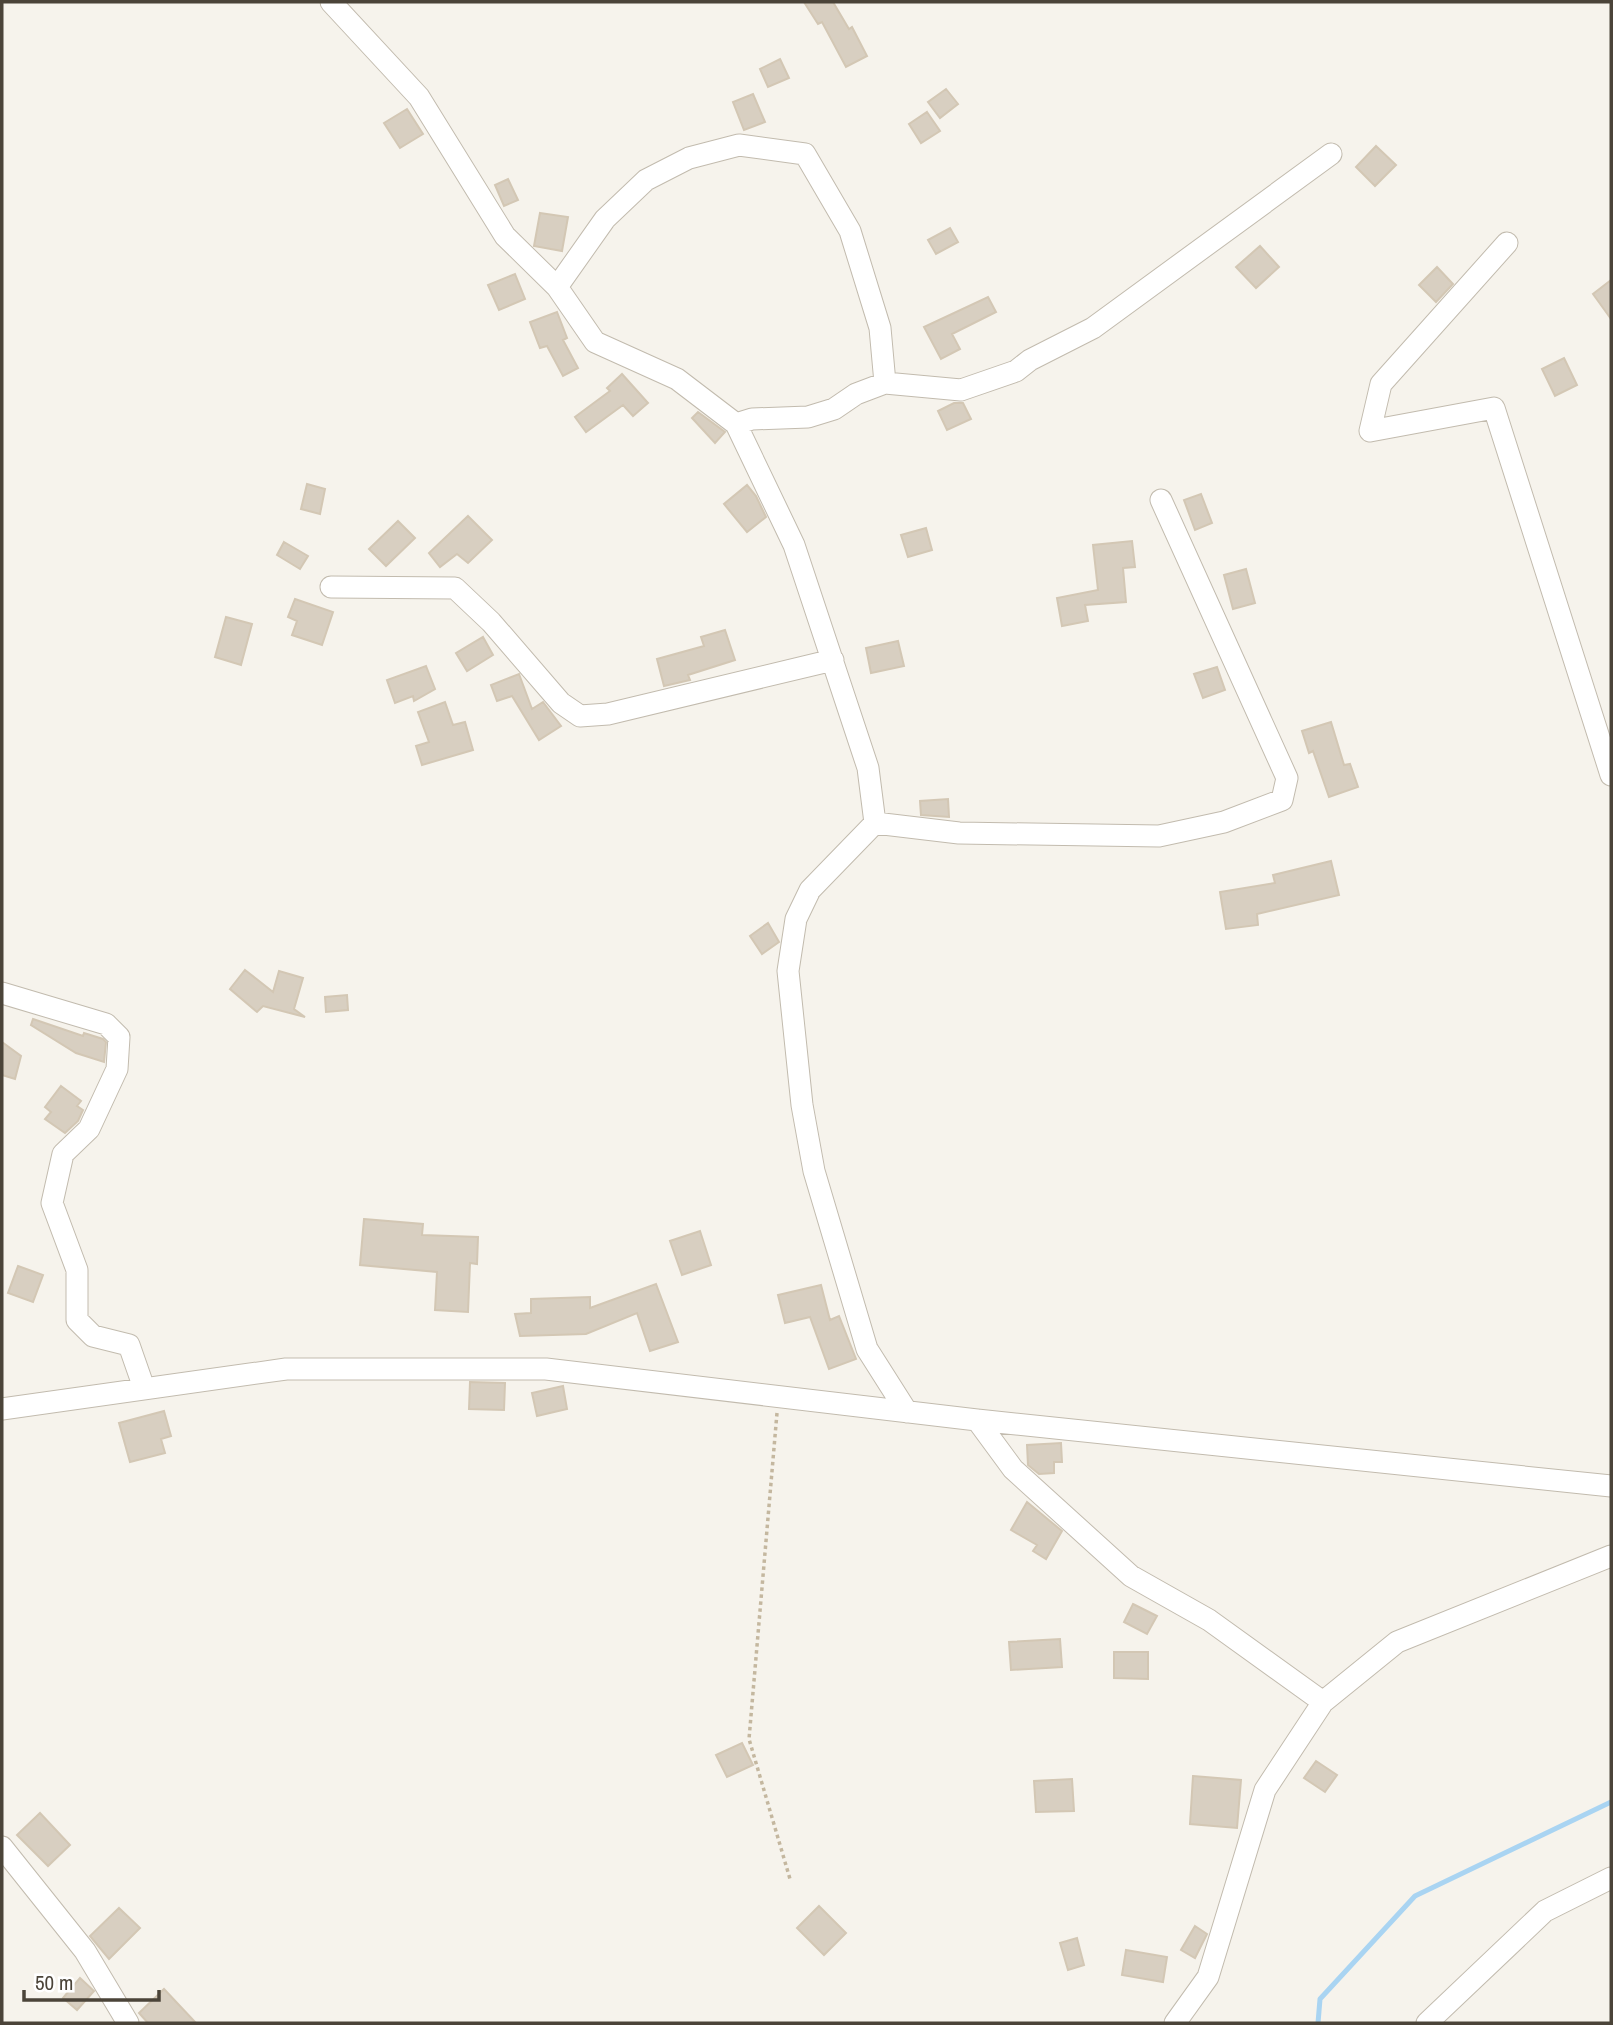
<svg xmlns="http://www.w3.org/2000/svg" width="1613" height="2025" viewBox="0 0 1613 2025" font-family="'Archivo Narrow',sans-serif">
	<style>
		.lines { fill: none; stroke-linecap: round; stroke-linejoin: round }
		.stream { stroke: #a9d4f2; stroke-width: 5 }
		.building { fill: #d8cfc1; stroke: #d3c7b4; stroke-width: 2 }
		.minor-casing { stroke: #c2bbae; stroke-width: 23 }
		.path { stroke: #c4b79f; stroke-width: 3.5; stroke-dasharray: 3.5 3.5; stroke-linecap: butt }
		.minor { stroke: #fff; stroke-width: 21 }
	</style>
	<rect width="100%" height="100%" fill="#f6f3ec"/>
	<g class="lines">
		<path class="stream" d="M1318,2023L1320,1999L1415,1896L1611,1802"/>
	</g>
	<path class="building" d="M804,2H833L849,29L852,27L867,56L846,67L822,22L818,24Z
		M780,59L789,78L768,87L760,69Z
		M946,89L958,104L940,118L928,102Z
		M753,94L765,122L744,130L733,102Z
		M407,109L423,134L400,148L384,123Z
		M927,112L940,131L921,143L909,124Z
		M1376,146L1396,165L1375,186L1356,167Z
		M508,179L518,200L504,206L495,185Z
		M540,213L568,217L562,251L534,246Z
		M950,228L958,242L936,254L928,240Z
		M1260,246L1279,267L1256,288L1236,267Z
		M1437,267L1453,284L1436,302L1419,285Z
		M515,274L525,299L499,310L488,285Z
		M1611,280V319L1593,294Z
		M988,297L996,312L952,334L960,349L941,359L924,327Z
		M557,312L567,338L563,340L578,368L563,376L547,346L540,348L530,322Z
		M1564,358L1577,385L1555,396L1542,369Z
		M622,374L648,403L633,416L623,405L586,432L575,417L610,391L607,388Z
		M954,403H963L971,419L947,430L938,411Z
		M698,412L725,432L715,443L692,418Z
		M307,484L325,489L320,514L301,509Z
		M747,485L756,496L766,517L747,532L724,504Z
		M1201,494L1212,523L1195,530L1184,500Z
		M468,516L492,540L468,563L457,554L440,567L429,553Z
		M398,521L415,538L386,566L369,549Z
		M926,528L932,550L908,557L901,535Z
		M1132,541L1135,567L1123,568L1126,602L1085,605L1088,621L1062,626L1057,598L1098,590L1093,545Z
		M284,542L308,556L300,569L277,555Z
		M1246,569L1255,603L1233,609L1224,575Z
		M295,599L333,612L322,645L292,635L297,621L288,617Z
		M226,617L252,624L241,665L215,657Z
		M725,630L735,660L688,675L690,680L664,686L657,659L704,646L701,637Z
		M483,637L493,655L467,671L456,653Z
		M898,641L904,666L871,673L866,648Z
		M426,666L435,689L414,701L413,696L395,703L387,680Z
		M1217,667L1225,690L1203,698L1194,674Z
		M519,674L532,709L543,702L561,726L539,740L512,696L497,701L491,685Z
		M445,702L453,725L465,722L473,750L422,765L416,746L429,742L418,712Z
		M1331,722L1344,765L1350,764L1358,787L1329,797L1313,751L1309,753L1302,731Z
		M948,799L949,817L921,815L920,801Z
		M1331,861L1339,895L1257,914L1258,925L1226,929L1220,892L1275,883L1273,875Z
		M768,923L779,942L762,954L750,936Z
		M245,970L273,992L279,971L303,978L294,1009L305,1017L263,1006L257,1012L230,989Z
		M347,995L348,1010L326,1012L325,997Z
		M33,1019L83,1036L84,1033L103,1039L106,1042L104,1062L76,1053L31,1025Z
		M2,1042L21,1056L15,1079L2,1075Z
		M61,1086L81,1101L77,1106L83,1110L78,1121L65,1133L45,1119L51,1112L45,1107Z
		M364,1219L423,1224L422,1235L478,1237L477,1264L470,1263L468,1312L435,1310L437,1272L360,1265Z
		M700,1231L711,1265L682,1275L670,1241Z
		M18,1266L43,1275L33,1302L8,1293Z
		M656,1284L678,1342L650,1351L637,1313L586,1334L520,1336L515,1314L531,1313V1299L590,1297V1308Z
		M821,1285L830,1320L839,1316L856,1359L829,1369L810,1317L785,1323L778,1295Z
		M470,1382L505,1383L504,1410L469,1409Z
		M563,1386L567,1409L537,1416L532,1393Z
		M164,1411L171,1436L161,1439L165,1453L130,1462L119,1423Z
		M1061,1443L1062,1462H1054V1473L1039,1474L1028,1465L1027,1445Z
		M1027,1502L1062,1531L1046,1559L1033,1551L1037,1545L1011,1530Z
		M1133,1604L1157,1616L1147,1634L1124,1622Z
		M1060,1639L1062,1667L1011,1670L1009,1642Z
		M1114,1652H1148V1679L1114,1678Z
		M742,1743L753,1765L727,1777L716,1755Z
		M1316,1761L1337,1775L1325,1792L1304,1778Z
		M1193,1776L1241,1780L1237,1828L1190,1824Z
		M1072,1779L1074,1811L1036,1812L1034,1781Z
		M40,1813L70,1845L48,1866L17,1835Z
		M819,1906L846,1933L824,1955L797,1928Z
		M119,1908L140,1928L109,1959L90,1936Z
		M1195,1926L1207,1934L1195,1958L1181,1950Z
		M1077,1938L1084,1965L1068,1970L1060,1943Z
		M1126,1950L1167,1957L1163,1982L1122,1975Z
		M80,1978L94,1991L77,2010L63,1998Z
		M164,1989L196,2023H148L139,2013Z"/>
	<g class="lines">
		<g class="minor-casing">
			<path id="minor" d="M331,2L419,97L505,236L557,287L595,342L677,379L736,424L794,545L868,768L875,823
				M1507,243L1381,384L1370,431L1494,408L1611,775
				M557,287L605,219L646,180L689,158L739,145L805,154L850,231L880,328L885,383
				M736,424L752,419L808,417L834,409L856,394L885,383L961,390L1016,371L1030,360L1093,328L1331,154
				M331,587L455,588L491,622L561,703L580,716L608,714L833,660
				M875,823L959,833L1159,836L1224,822L1282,800L1287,778L1161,500
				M875,823L810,890L796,919L788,971L802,1105L814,1171L867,1349L907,1412
				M2,993L106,1024L119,1037L117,1069L89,1129L63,1154L52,1203L77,1270V1320L93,1336L129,1345L144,1388
				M2,1409L286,1369H546L977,1420L1611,1486
				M977,1420L1013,1469L1131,1576L1209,1620L1323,1702
				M2,1847L85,1951L128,2023
				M1175,2023L1208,1977L1265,1790L1323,1702L1397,1642L1611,1556
				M1427,2023L1545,1911L1611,1878"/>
		</g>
		<path class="path" d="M777,1413L749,1739L790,1879"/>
		<use href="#minor" class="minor"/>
	</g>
	<rect width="1613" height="2025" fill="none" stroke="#4b4439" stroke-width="7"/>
	<path d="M24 1990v10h135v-10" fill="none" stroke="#4b4439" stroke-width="3.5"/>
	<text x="35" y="1990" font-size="21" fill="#4b4439" stroke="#ffffff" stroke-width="5" paint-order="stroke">50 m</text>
</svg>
